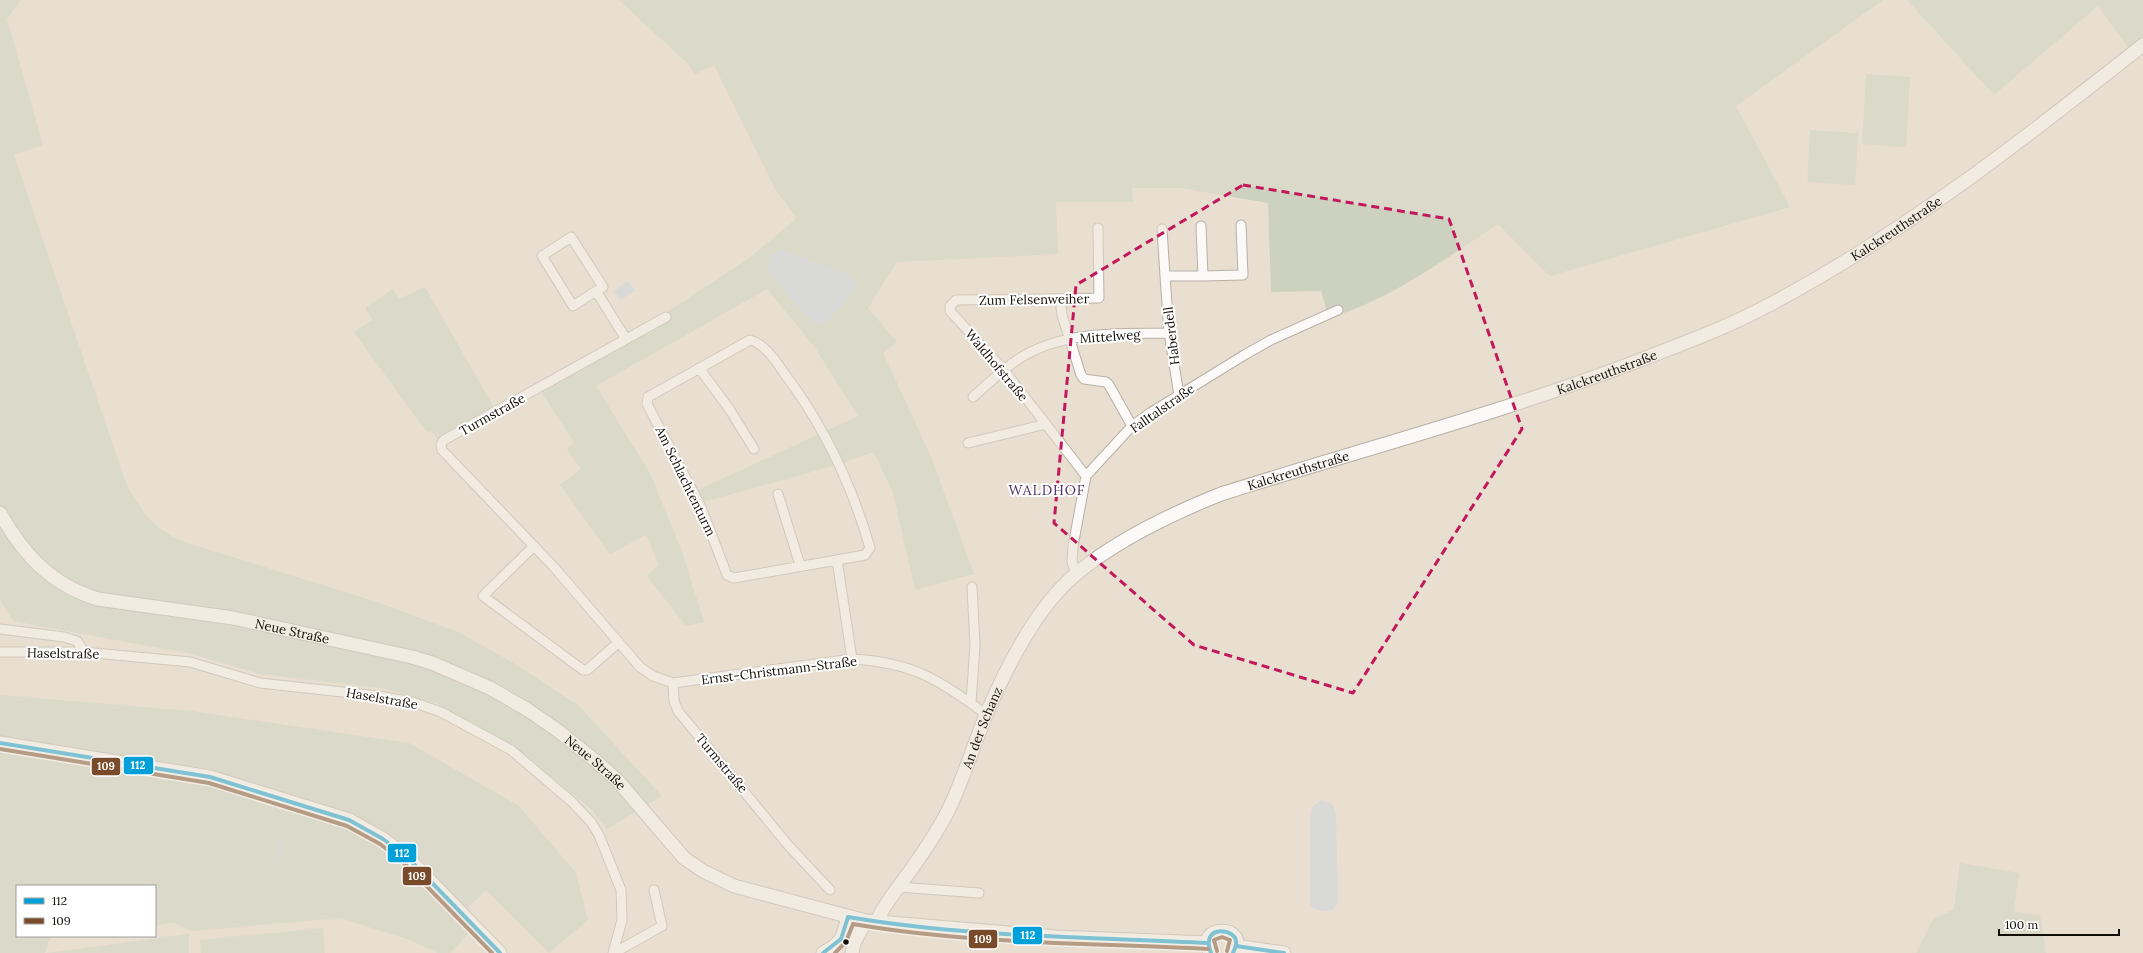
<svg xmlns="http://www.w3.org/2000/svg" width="2143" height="953" viewBox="0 0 2143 953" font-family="Lora,serif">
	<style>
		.green { fill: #cdd2c0 }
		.water { fill: #c7d3e2 }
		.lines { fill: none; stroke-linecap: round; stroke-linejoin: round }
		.stream { stroke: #c7d3e2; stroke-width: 2.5 }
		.street-casing { stroke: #b8b0a5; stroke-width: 11 }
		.secondary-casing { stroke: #b8b0a5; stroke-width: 15 }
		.street { stroke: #fcfaf8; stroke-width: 9 }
		.secondary { stroke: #fcfaf8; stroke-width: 13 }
		.bus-1-casing { stroke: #fff; stroke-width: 7 }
		.bus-2-casing { stroke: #fff; stroke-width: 7 }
		.bus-1 { stroke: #02a0d8; stroke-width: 4 }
		.bus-2 { stroke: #7a4b2a; stroke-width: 4 }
		.marked { fill: none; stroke: #c2185b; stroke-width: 3; stroke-dasharray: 8 5; stroke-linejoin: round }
		.bus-dot { fill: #130e05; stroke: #fff; stroke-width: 1.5 }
		.labels { text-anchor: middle; stroke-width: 4; stroke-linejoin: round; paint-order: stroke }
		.street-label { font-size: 13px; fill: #130e05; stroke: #fff }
		.neighbourhood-label { font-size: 14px; letter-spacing: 1px; fill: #522f68; stroke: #fff }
		.line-badge { stroke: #fff; stroke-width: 1.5 }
		.badge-label { font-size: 11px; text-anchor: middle; font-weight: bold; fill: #fff }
	</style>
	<rect width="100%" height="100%" fill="#e8dfd0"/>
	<path class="green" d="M0,0H21L7,19L43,145L14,155L127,486C145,515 151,527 184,542L374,601L458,632L510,661L578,705L662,796L607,829L592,810L514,746L436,703L380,688L260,674L192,654L13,621L0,600Z
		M619,0H1883L1736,106L1790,207L1550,276L1498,224C1443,260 1392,299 1329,318L1321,291L1271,292L1268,203L1181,188H1132L1133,202H1056L1058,254L897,262L868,308L897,342L883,353L932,459L974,574L915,590L893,493L874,452L833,466L703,502L698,490L858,416L814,346L767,289L596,386L651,475L682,552L704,622L686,626L647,576L659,565L646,535L610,554L560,485L581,469L567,449L574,442L537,386L658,318L752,256L797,218L775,189L714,65L695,74L687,63Z
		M1907,0H2143V40L2130,50L2098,6L1994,95Z
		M1866,74L1910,77L1906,147L1862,144Z
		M1810,130L1858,133L1855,185L1807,182Z
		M425,287L495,409L439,440L431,431L427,432L422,426L354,332L373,320L365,308L393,289L399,299Z
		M0,695L191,711L409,743L519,806L576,873L588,920L549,953L486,890L462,913L475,927L450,953H438L410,940L340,918L192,931L173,923L155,925V886H17V936H55L49,940L45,953H0Z
		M1960,863L2019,873L2014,912L2040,915L2046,953H1916L1933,919L1954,909Z
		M323,928L325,953H201L200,940Z
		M189,934V953H47Z"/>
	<path class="water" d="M781,249L850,275L856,281V288L826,323L817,325L810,320L768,271C767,259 771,255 781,249Z
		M628,281L635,291L620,300L614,291Z
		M1322,800L1333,805L1336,816L1338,901L1334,909C1324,912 1319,912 1310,905V815L1313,806Z"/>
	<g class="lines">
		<path class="stream" d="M278,855L279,843
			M277,862V858"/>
		<g class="street-casing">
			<path id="street" d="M1201,226L1203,276L1243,275L1241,225
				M1162,229L1165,276H1203
				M1165,276L1169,333L1179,395
				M596,291L573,306L542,256L571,237L603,287L596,291L626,339
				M1060,299L1062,315L1081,375L1084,379L1106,382L1109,385L1132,426
				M666,317L444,440L441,444L442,450L553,566L640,667L653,676L673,683L674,701L678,711L788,845L830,890
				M699,368L730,410L754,449
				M973,397C988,384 1003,369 1020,358C1065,330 1118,334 1169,333
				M968,443L1046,424
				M1086,476L1004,370L950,311V306L956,300L1099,298L1098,228
				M778,494L800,565
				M534,546L483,596L583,670H587L619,642
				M837,560L734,578L727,575L701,507L647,404L648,397L750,340C765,344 775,360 784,373C824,426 852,485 870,548L865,555L837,560L852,659
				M1076,574L1072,562L1073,546L1086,476L1132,426L1150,413L1246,354L1271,340L1338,310
				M0,629L64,637L77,641L84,652
				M0,652H84L190,662L260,683L379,696L412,702L441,712L511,750L571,801L591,822L599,835L621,890L622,920L613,953
				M673,683L852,659C912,662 940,680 987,715
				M971,703L975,645L972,587
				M898,887L979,893
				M614,953L662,926L654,890"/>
		</g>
		<g class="secondary-casing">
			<g id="secondary">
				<path id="s1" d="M0,513C23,554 51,585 98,599L233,618L412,657L432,663L490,688L528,710L557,730L597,762L618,781L684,858L703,871L734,886L866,921L1056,937L1208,943"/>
				<path d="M0,743L210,777L349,820L383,839L407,857L500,953"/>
				<path id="s2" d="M877,922C882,907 893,895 902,882C919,859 935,836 948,811C963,780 973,747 986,715C1006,668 1036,607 1076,574C1118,539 1171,514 1221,494C1360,450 1501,413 1638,361C1681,344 1726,328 1767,306C1902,235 2024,139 2143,45"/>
				<path d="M1236,946L1284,953"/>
				<path d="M823,953C842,943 843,938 848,917"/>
				<path d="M852,953L854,943L866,921"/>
				<path d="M1211,953C1192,924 1252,924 1233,953"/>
			</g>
		</g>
		<use href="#street" class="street"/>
		<use href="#secondary" class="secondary"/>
		<g class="bus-1-casing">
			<path id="bus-1" d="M0,743L210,777L349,820L383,839L407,857L500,953
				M848,917C966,937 1088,937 1208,943
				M1236,946L1284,953
				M823,953L841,939L848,917
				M1211,953C1199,923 1239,928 1236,944C1236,947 1234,950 1233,953"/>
		</g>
		<g class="bus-2-casing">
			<path id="bus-2" d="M0,749L209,783L347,826L380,844L403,862L492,953
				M1217,951L1214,940L1222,937L1230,940L1227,951
				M835,953L846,942L853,924C969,944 1090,943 1208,949"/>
		</g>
		<use href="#bus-1" class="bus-1"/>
		<use href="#bus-2" class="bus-2"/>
	</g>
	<path d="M0 0H2143V953H0ZM1243,185L1449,219L1522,429L1353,693L1194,645L1054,523L1076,285Z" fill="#e8dfd0" fill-opacity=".55" fill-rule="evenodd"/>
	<path class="marked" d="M1243,185L1449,219L1522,429L1353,693L1194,645L1054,523L1076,285Z"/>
	<circle class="bus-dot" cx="846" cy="942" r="3.5"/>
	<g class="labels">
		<g class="street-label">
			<text dy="5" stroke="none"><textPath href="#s2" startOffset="1299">Kalckreuthstraße</textPath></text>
			<text transform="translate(1034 299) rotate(-1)" y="5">Zum Felsenweiher</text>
			<text transform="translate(1110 336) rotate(-4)" y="5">Mittelweg</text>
			<text transform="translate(1171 336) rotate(-97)" y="5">Haberdell</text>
			<text transform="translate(997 365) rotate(50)" y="5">Waldhofstraße</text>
			<text dy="5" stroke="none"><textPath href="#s2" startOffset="975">Kalckreuthstraße</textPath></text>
			<text transform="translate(1162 408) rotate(-35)" y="5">Falltalstraße</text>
			<text transform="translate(492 414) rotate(-29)" y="5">Turmstraße</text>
			<text dy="5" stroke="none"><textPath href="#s2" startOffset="651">Kalckreuthstraße</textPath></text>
			<text transform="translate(686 481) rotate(64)" y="5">Am Schlachtenturm</text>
			<text dy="5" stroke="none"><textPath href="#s1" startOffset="331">Neue Straße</textPath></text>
			<text transform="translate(63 653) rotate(1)" y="5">Haselstraße</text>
			<text transform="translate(779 670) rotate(-7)" y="5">Ernst-Christmann-Straße</text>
			<text transform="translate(382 698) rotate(10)" y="5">Haselstraße</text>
			<text dy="5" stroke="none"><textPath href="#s2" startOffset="222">An der Schanz</textPath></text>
			<text dy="5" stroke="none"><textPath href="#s1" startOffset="667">Neue Straße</textPath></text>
			<text transform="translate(722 763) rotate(50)" y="5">Turmstraße</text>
		</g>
		<g class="neighbourhood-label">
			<text x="1047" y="495">WALDHOF</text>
		</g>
	</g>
	<g class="line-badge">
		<rect x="123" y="756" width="31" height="19" rx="4" fill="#02a0d8"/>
		<rect x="91" y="757" width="30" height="19" rx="4" fill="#7a4b2a"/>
		<rect x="387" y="843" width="30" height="20" rx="4" fill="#02a0d8"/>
		<rect x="402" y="866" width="30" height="20" rx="4" fill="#7a4b2a"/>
		<rect x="1012" y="926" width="31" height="19" rx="4" fill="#02a0d8"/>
		<rect x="968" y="929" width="30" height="20" rx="4" fill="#7a4b2a"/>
	</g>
	<g class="badge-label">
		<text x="138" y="769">112</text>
		<text x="106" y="770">109</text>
		<text x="402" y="857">112</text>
		<text x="417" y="880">109</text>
		<text x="1028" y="939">112</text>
		<text x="983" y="943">109</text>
	</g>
	<rect x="16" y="885" width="140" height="52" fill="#ffffff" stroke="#a19f9b"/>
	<rect x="24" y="898" width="20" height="6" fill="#02a0d8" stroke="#a19f9b"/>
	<text x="52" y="905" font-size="12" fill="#130e05">112</text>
	<rect x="24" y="918" width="20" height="6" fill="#7a4b2a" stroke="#a19f9b"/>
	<text x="52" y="925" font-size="12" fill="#130e05">109</text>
	<path d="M1999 929v6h120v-6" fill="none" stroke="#130e05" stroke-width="2"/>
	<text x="2005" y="929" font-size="12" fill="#130e05" stroke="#ffffff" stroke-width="3" paint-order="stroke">100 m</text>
</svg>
